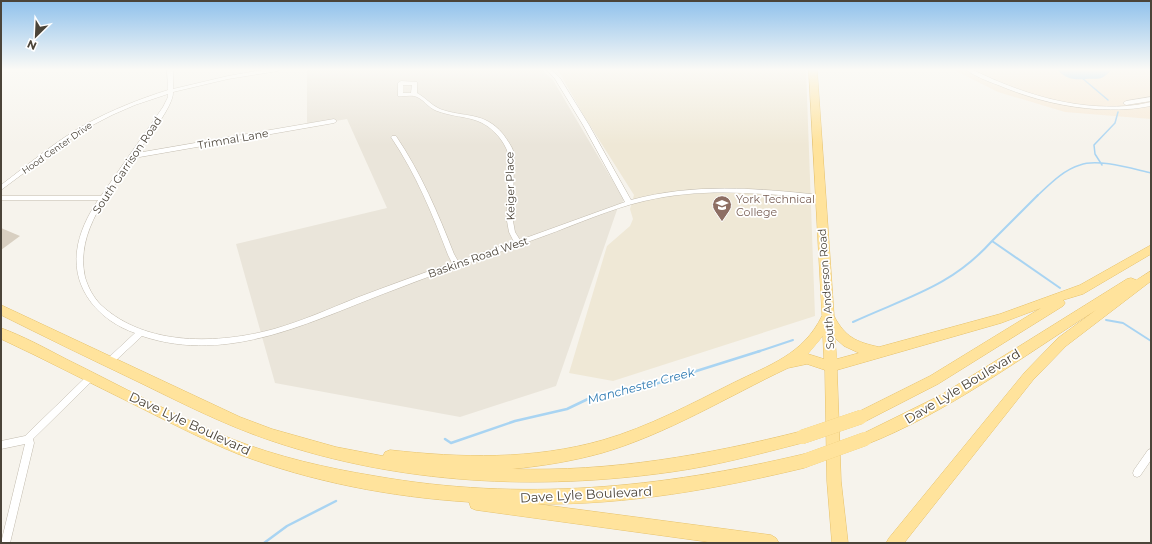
<svg xmlns="http://www.w3.org/2000/svg" width="1152" height="544" viewBox="0 0 1152 544" font-family="Montserrat,sans-serif">
	<style>
		.residential { fill: #eae5da }
		.commercial { fill: #f7ead8 }
		.education { fill: #efe8d6 }
		.water { fill: #a9d4f2 }
		.lines { fill: none; stroke-linecap: round; stroke-linejoin: round }
		.stream-far2 { stroke: #a9d4f2; stroke-width: 1.5 }
		.stream-far1 { stroke: #a9d4f2; stroke-width: 2 }
		.stream { stroke: #a9d4f2; stroke-width: 2.5 }
		.building { fill: #d8cfc1 }
		.street-casing { stroke: #c2bbae; stroke-width: 1 }
		.primary-casing { stroke: #e6c16a; stroke-width: 1 }
		.street { fill: #fff; fill-rule: evenodd }
		.primary { fill: #ffe39c; fill-rule: evenodd }
		.primary-bridge-casing { stroke: #e6c16a; stroke-width: 14; stroke-linecap: butt }
		.primary-bridge { stroke: #ffe39c; stroke-width: 14 }
		.labels { text-anchor: middle; stroke-width: 3.5; stroke-linejoin: round; paint-order: stroke }
		.far-street-label { font-size: 9px; fill: #4b4439; stroke: #fff }
		.street-label { font-size: 11px; fill: #4b4439; stroke: #fff }
		.education-label { font-size: 11px; fill: #785e54; stroke: #fff; text-anchor: start }
		.water-label { font-size: 12px; font-style: italic; fill: #2e7ab2; stroke: #fff }
		.near-street-label { font-size: 13px; fill: #4b4439; stroke: #fff }
	</style>
	<rect width="100%" height="100%" fill="#f6f3ec"/>
	<path class="residential" d="M307,69H541L553,80L624,200L618,207L556,386L460,417L275,383L236,244L387,208L347,119L307,126Z"/>
	<path class="commercial" d="M952,69H1151V119L1065,112L998,92Z"/>
	<path class="education" d="M555,69H806L815,316L613,381L569,373L607,246L630,226L633,219L630,209L634,195L584,116L559,72Z"/>
	<path class="water" d="M1057,69H1112C1101,82 1099,78 1085,79C1074,80 1065,79 1057,69Z"/>
	<g class="lines">
		<path class="stream-far2" d="M1082,78L1108,100
			M1102,165L1095,154L1094,145L1115,123L1118,112
			M1037,196C1049,185 1063,170 1080,165C1098,158 1133,169 1151,173"/>
		<path class="stream-far1" d="M992,241L1038,195
			M1106,320L1123,323L1151,341
			M853,322C907,297 951,287 992,241L1060,288
			M757,352L793,340"/>
		<path class="stream" d="M445,439L451,443L515,421L567,409L590,398L655,384L760,351
			M264,543L287,526L336,501"/>
	</g>
	<path class="building" d="M1,228L20,236L1,250Z"/>
	<g class="lines">
		<g class="street-casing">
			<path id="street" d="M167,69H173V89L228,76L268,69H280L278,71L228,79L173,92C174,106 146,140 137,153L334,119L337,121L334,123L134,158C110,192 75,231 85,277C88,287 93,297 101,305C146,347 219,344 274,329C302,321 329,309 356,298C388,286 420,274 452,263L448,255C432,213 416,174 391,137L392,136H396C421,173 438,213 454,254L458,261L514,242L509,232L507,221L508,153C506,147 503,142 499,137C480,114 462,120 437,111C428,108 423,98 414,96C409,95 403,97 398,96V83L401,81L417,82V93C425,97 431,105 440,109C465,118 484,111 503,134C507,140 512,146 514,153L513,221L515,232L520,240L625,202L583,125L555,79L546,69H551L560,78L589,125L631,200C694,183 755,188 820,195L823,197L820,199C761,193 703,187 644,201C610,209 577,224 544,236C493,255 441,271 391,291C311,321 229,365 142,336L112,364L109,365L106,364L105,362L106,360L135,333C100,321 72,290 77,251C79,233 88,215 98,200H1V196H101L163,107L168,97V94L135,105L112,115L89,127L56,149L1,190V185C29,164 56,141 86,124C112,110 139,99 168,90ZM403,85H412L411,93H403Z
				M965,69H971C1020,93 1072,110 1127,106C1135,105 1143,104 1151,102V106C1143,107 1135,109 1127,109C1083,112 1038,102 998,85C987,81 974,76 965,69Z
				M1151,97V101L1126,105L1123,103L1126,101Z
				M91,374L94,375L95,377L94,379L33,439L34,443L10,543H1L25,444L1,449V441L25,436L88,375Z
				M1151,449V460L1140,476L1137,477L1134,476L1133,473L1134,470L1148,450Z"/>
		</g>
		<g class="primary-casing">
			<path id="primary" d="M809,69H817L834,316C845,337 856,342 879,347L1000,314L1080,285L1151,245V254L1083,294L1063,300L1065,303L1063,306L938,384L866,421L861,423L856,421L854,417L856,413L930,376L1041,308L1001,323L837,370L841,481L848,543H832L827,481L825,370L807,364L788,368C727,397 667,434 602,453C573,461 543,466 512,469C611,472 707,455 802,431L807,433L809,437L807,441L802,443C759,454 715,466 671,472C537,491 400,484 272,441C221,424 174,399 126,376C84,356 43,336 1,315V305L240,417L272,429L336,447L383,456L385,452L390,450C461,458 533,460 603,440C648,427 691,404 733,383C769,365 803,355 822,316ZM823,336L824,359L808,354ZM835,338L844,346L859,353L837,359Z
				M1151,271V281L1066,346L1033,380L904,543H886L889,538L1025,372L1058,338L1096,310C1022,357 947,413 865,445L860,443L858,439L860,435L941,395L1127,279L1131,278L1136,280Z
				M1,328C23,336 45,348 66,359C121,386 175,416 232,439C278,457 326,468 375,476C522,502 660,488 804,454L809,456L811,461L809,466L804,468C716,489 628,505 537,504L771,535L776,538L779,543H716L476,510L471,508L469,502C391,497 312,482 238,454C201,439 165,420 129,402C86,381 44,359 1,339Z"/>
		</g>
		<use href="#street" class="street"/>
		<use href="#primary" class="primary"/>
		<g class="primary-bridge-casing">
			<path id="primary-bridge" d="M802,437L861,417
				M804,461L865,439"/>
		</g>
		<use href="#primary-bridge" class="primary-bridge"/>
	</g>
	<linearGradient id="sky" x2="0" y2="1"><stop stop-color="#8fc1ec"/><stop offset="0.48" stop-color="#fbfaf6"/><stop offset="1" stop-color="#fbfaf6" stop-opacity="0"/></linearGradient>
	<rect width="1152" height="145" fill="url(#sky)"/>
	<defs>
		<g id="university-pin" transform="scale(1)"><path d="M0 17L-7.5 6A9.5 9.5 0 1 1 7.5 6Z" fill="#8d6e63" stroke="#fff"/><path d="M0-5L7-2L0 1L-7-2ZM-4 1L0 2.5L4 1V4Q0 6-4 4Z" fill="#fff"/></g>
	</defs>
	<g fill-rule="evenodd">
		<use href="#university-pin" x="722" y="205"/>
	</g>
	<g class="labels">
		<g class="far-street-label">
			<text transform="translate(57 148) rotate(-35)" y="3">Hood Center Drive</text>
		</g>
		<g class="street-label">
			<text transform="translate(233 139) rotate(-10)" y="4">Trimnal Lane</text>
			<text transform="translate(127 165) rotate(-56)" y="4">South Garrison Road</text>
			<text transform="translate(510 186) rotate(-91)" y="4">Keiger Place</text>
			<text transform="translate(478 257) rotate(-19)" y="4">Baskins Road West</text>
			<text transform="translate(826 289) rotate(-94)" y="4">South Anderson Road</text>
		</g>
		<g class="education-label">
			<text x="736" y="203">York Technical<tspan x="736" dy="13">College</tspan></text>
		</g>
		<g class="water-label">
			<text transform="translate(641 386) rotate(-15)" y="4">Manchester Creek</text>
		</g>
		<g class="near-street-label">
			<text transform="translate(962 386) rotate(-31)" y="5">Dave Lyle Boulevard</text>
			<text transform="translate(190 423) rotate(25)" y="5">Dave Lyle Boulevard</text>
			<text transform="translate(586 494) rotate(-3)" y="5">Dave Lyle Boulevard</text>
		</g>
	</g>
	<rect width="1152" height="544" fill="none" stroke="#4b4439" stroke-width="4"/>
	<g transform="translate(36 36) rotate(204)" stroke="#ffffff" stroke-width="3" paint-order="stroke">
	<path d="M0-3L7 15L0 10L-7 15Z" fill="#4b4439"/>
	<text y="-6" font-size="11" font-weight="bold" text-anchor="middle" fill="#4b4439">N</text>
	</g>
</svg>
